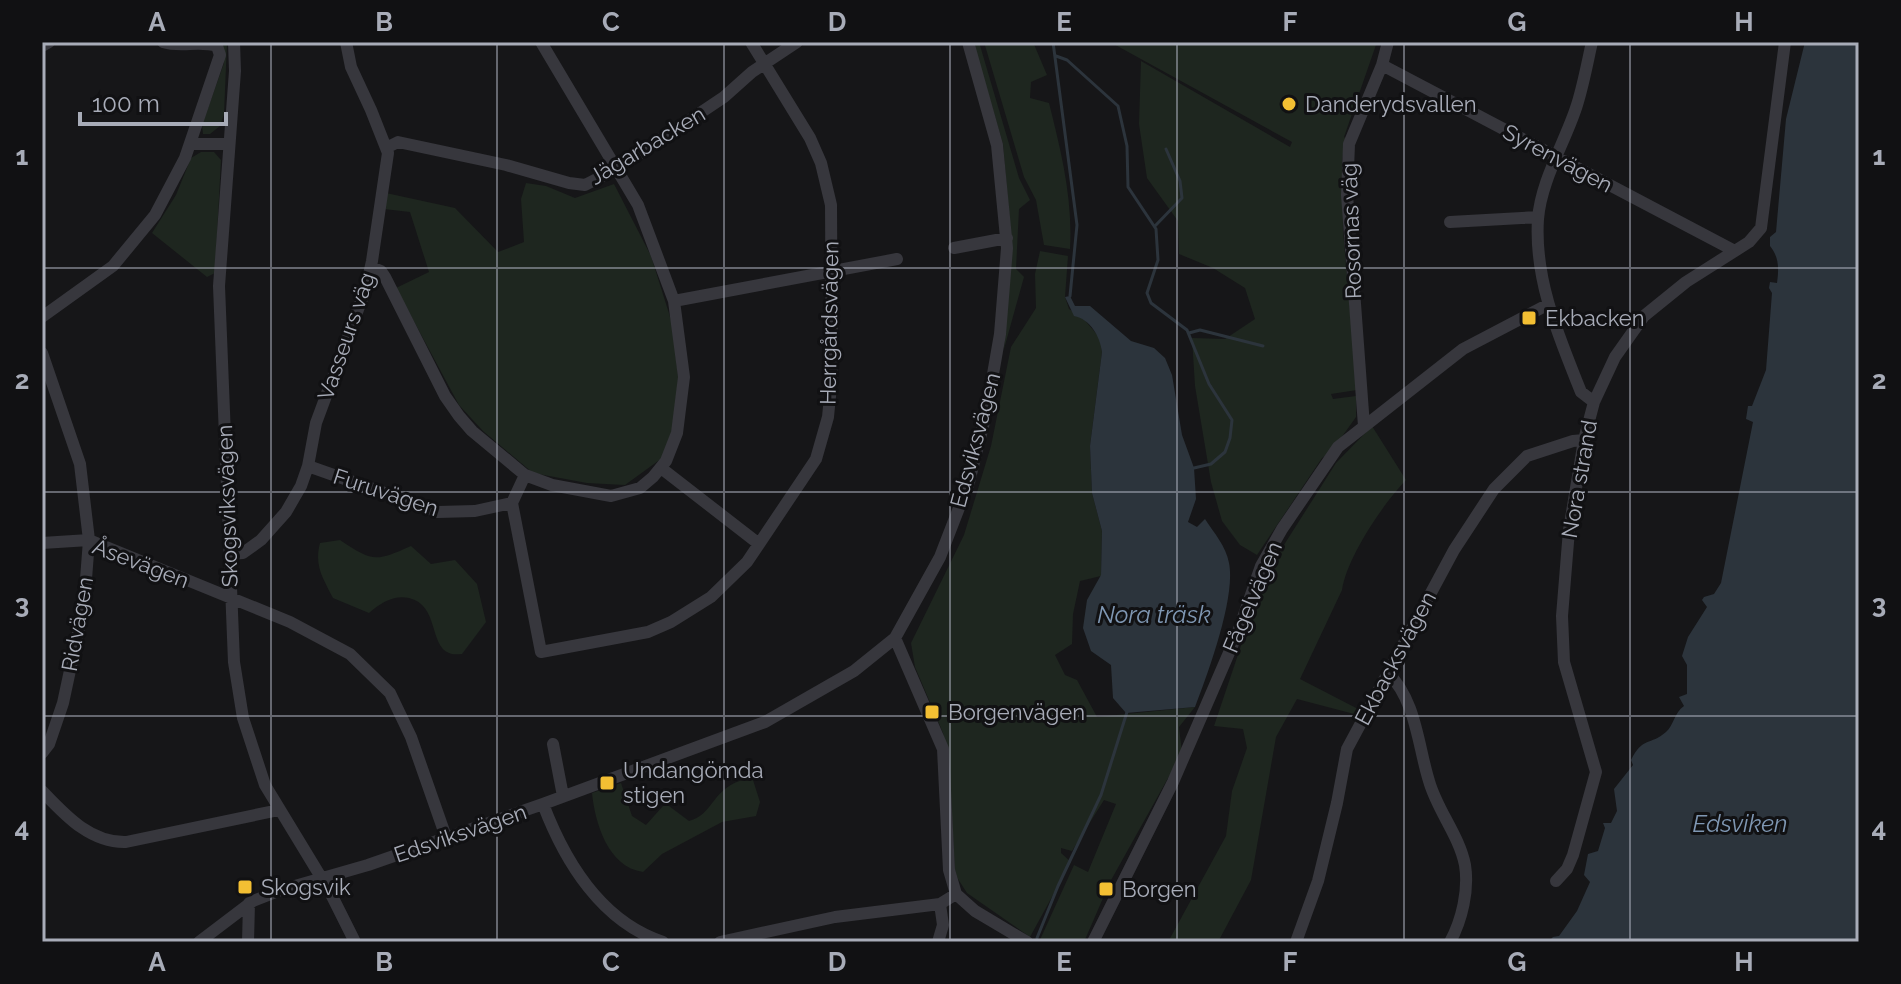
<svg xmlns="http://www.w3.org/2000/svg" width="1901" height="984" viewBox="0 0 1901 984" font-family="Raleway,sans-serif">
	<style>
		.green { fill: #1e261f }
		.water { fill: #2c343c }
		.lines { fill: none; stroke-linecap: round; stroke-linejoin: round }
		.stream { stroke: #2c343c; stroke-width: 3 }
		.minor { stroke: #37373d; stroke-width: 12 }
		.grid { fill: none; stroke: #a8acb8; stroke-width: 2; stroke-opacity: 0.55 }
		.poi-dot { fill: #f3bf33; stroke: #111113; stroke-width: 3 }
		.labels { text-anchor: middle; stroke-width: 6; stroke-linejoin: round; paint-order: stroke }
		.poi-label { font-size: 22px; fill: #a8acb8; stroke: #111113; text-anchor: start }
		.street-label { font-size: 22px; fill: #a8acb8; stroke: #111113 }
		.water-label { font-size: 24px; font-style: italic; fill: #7f97b3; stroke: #111113 }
		.neatline { fill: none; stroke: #a8acb8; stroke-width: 3 }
		.grid-label { font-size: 26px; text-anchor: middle; font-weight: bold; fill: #a8acb8 }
	</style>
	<rect width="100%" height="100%" fill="#161618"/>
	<path class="green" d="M219,42H227L224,114L220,126L210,134H203L202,125L224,63V53Z
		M973,42H979L1019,178L1030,200L1019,209L1016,269L1024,277L1004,349L1012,246L1003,144Z
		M984,42H1033L1047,75L1031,82L1030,98L1049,103C1061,151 1073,199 1070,249L1044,245L1036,200L1024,177Z
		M1110,42H1377L1344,137L1346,139L1342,159L1343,231L1357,390L1331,394L1333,399L1356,396V417L1331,452L1322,458L1257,555L1240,545L1222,521L1211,482L1195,386L1192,338L1225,339L1255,319L1245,288L1213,268L1179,254L1178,221L1147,178L1139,124L1141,61L1290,147L1292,142Z
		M201,152H214L221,160L215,273L207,277L152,233L176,195L191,158Z
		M526,183L546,186L575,198L614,184L651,256L672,323L678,376L677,423L665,456L625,485L587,483L533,473L483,431L459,405L396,288L429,272L410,212L384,209L386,193L455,208L498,252L524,242L521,199Z
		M1040,251L1068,256L1065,297L1069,309L1082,317L1100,338L1102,352L1090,446L1092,493L1102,531L1101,576L1080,581L1073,614L1072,644L1055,655L1065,675L1077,680L1097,717L1195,707L1179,727L1182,753L1110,882L1084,942H1039L1074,865L1088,872L1116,804L1104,800L1072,851L1061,848V853L1071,862L1030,937L967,893L958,879L955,870L949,766L943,733L915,667L911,643L964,535L991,446L1011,347L1036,308L1035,274Z
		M1372,426L1406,480C1383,504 1347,557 1342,590L1300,679L1360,710L1358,715L1297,699L1276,737L1251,880L1218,942H1168L1226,836L1232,791L1247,748L1243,729L1214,726L1252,613L1275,559L1336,463Z
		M340,540C373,562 375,562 411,546L431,564L455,560L477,584L486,622L462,654C457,654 453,655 449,653C429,645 439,605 409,598C393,595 381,603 369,613L333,598C323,578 314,566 320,543Z
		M747,779L753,780L760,802L756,816L722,822L662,854L643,872C608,867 595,823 592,793L621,783L632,816L646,825L663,806H669L689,821C714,815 712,786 747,779Z"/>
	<path class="water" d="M1805,42H1859V942H1548L1553,937L1559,936L1577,911L1590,882L1584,875L1588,854L1598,851L1605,828L1603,823H1611L1617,811L1614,789L1633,765L1631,760C1643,736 1650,746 1666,732C1674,725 1674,713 1684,706L1679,697L1687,694V665L1682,656L1688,637L1707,607L1702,600L1704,597L1714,594L1721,583L1753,422L1746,419L1748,406H1752L1766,370L1772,293L1769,288L1770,282L1777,283C1779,268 1779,257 1770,246V237L1776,232L1786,119Z
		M1070,296L1075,306H1090L1131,341L1154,348L1165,358L1172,375L1182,435L1194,468L1196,499L1188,522L1197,527L1205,519C1214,533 1226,546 1229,563C1236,597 1208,673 1195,707L1126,713L1113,698L1111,665L1091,651L1083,628L1087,600L1101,575L1102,531L1092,493L1090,446L1102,352C1100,336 1090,319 1074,316L1065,297Z"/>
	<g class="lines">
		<path class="stream" d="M1053,42L1077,225L1070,296
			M1056,56L1067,60L1118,106L1127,146L1128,187L1156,229L1158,260L1147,293L1151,303L1187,330L1209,384L1232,420L1230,438L1225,452L1211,464L1194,468
			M1155,226L1182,198L1180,181L1166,149
			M1189,333L1200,330L1263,346
			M1037,938L1058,886L1101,795L1127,712"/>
		<path class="minor" d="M234,42L235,71L219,286L234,662L243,718L265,785L330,892L355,942
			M1592,42C1587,64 1583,87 1576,108C1564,144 1541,181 1538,219C1534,280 1559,337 1581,392L1594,402
			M42,46L49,42
			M1382,65L1733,250
			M190,144H229
			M386,148L398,142L506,165L569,183L585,185L618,168L724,97L752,72L797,42
			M1450,222L1538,217
			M954,248L1007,238
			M371,267L381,271L385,277L445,396L459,416L472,431L525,475L552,485L611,496L640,488L653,477L666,461L677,433L684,377L674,301L638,205L541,42
			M674,301L897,259
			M42,317L113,266L155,215L185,158L220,55L217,46C198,40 182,48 163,42
			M42,353L80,464L89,540L84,605L63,703L49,744L42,753
			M1364,426L1347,195L1349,144L1382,65L1388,42
			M308,466L438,512L475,511L512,503
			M661,468L759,544
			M525,475L512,503L541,652L648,632L671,622L711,597L747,562L816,459L828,417L832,376L831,205L821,163L810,138L751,42
			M42,543L89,540L290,622L350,654L390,693L411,737L446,837
			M230,554L243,553L261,540L286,512L301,486L308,466L316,423L366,288L372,261L388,153L371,110L351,67L346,42
			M895,638L943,749L949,870L956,894L975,911L1027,942
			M1388,673C1416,700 1418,746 1429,781C1437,810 1459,835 1465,865C1469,890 1462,920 1450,942
			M553,744L563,796
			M42,791C65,815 90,843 126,842L279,810
			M543,804C565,862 602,922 663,942
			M1556,881L1567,869L1573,855L1596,772L1564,662L1562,616L1569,530L1584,440L1594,402L1615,357L1644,316L1686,282L1749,242L1761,228L1785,42
			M199,942L253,901L281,890L368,865L543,804L765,722L854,671L895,638L940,557L969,482L986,414L1000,334L1007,248L997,145L968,42
			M248,942L249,903
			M720,942L835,917L940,904L956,894
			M938,942L943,925L940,904
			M1093,942L1173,782L1238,632L1261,566L1282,529L1338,447L1463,349L1547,305
			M1296,942L1318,881L1337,803L1347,749L1454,550L1494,489L1527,456L1573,441L1584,440"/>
	</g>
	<path class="grid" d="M271,42V942M497,42V942M724,42V942M950,42V942M1177,42V942M1404,42V942M1630,42V942M42,268H1859M42,492H1859M42,716H1859"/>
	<g class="poi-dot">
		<circle cx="1289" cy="104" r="8"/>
		<rect x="1521" y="310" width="16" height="16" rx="4"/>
		<rect x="924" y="704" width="16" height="16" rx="4"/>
		<rect x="599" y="775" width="16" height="16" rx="4"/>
		<rect x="237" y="879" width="16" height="16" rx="4"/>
		<rect x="1098" y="881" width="16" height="16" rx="4"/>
	</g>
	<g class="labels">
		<g class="poi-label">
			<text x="1305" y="112">Danderydsvallen</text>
			<text x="1545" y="326">Ekbacken</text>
			<text x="948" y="720">Borgenvägen</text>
			<text x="623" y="778">Undangömda<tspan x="623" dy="25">stigen</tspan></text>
			<text x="261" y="895">Skogsvik</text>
			<text x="1122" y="897">Borgen</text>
		</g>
		<g class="street-label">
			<text transform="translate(647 145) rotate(-31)" y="8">Jägarbacken</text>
			<text transform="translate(1558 158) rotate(28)" y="8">Syrenvägen</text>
			<text transform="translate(1351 231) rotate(-92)" y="8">Rosornas väg</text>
			<text transform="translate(829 323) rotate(-89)" y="8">Herrgårdsvägen</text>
			<text transform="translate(346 336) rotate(-71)" y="8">Vasseurs väg</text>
			<text transform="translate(975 440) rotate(-75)" y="8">Edsviksvägen</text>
			<text transform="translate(1579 479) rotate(-80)" y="8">Nora strand</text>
			<text transform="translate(386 492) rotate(18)" y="8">Furuvägen</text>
			<text transform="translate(227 506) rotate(-92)" y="8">Skogsviksvägen</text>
			<text transform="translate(141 563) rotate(21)" y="8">Åsevägen</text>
			<text transform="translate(1252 597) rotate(-67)" y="8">Fågelvägen</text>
			<text transform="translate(77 624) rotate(-80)" y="8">Ridvägen</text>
			<text transform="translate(1395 658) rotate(-62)" y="8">Ekbacksvägen</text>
			<text transform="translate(460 833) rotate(-19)" y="8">Edsviksvägen</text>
		</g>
		<g class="water-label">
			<text x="1154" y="623">Nora träsk</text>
			<text x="1740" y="832">Edsviken</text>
		</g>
	</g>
	<rect width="1901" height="984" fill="none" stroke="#111113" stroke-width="88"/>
	<path d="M80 112v12h146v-12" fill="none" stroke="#a8acb8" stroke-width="4"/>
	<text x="92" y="112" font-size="24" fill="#a8acb8" stroke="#111113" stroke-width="6" paint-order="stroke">100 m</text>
	<rect x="44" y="44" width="1813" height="896" class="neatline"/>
	<g class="grid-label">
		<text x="157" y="31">A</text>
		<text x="384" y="31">B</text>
		<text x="611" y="31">C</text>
		<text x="837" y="31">D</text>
		<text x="1064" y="31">E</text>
		<text x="1290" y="31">F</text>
		<text x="1517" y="31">G</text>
		<text x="1744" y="31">H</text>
		<text x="22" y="165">1</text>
		<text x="1879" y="165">1</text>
		<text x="22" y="389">2</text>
		<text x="1879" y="389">2</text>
		<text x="22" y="613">3</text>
		<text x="1879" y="613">3</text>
		<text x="22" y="837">4</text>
		<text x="1879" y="837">4</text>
		<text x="157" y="971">A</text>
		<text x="384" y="971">B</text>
		<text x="611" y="971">C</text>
		<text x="837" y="971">D</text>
		<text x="1064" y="971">E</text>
		<text x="1290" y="971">F</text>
		<text x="1517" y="971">G</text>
		<text x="1744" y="971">H</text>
	</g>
</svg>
